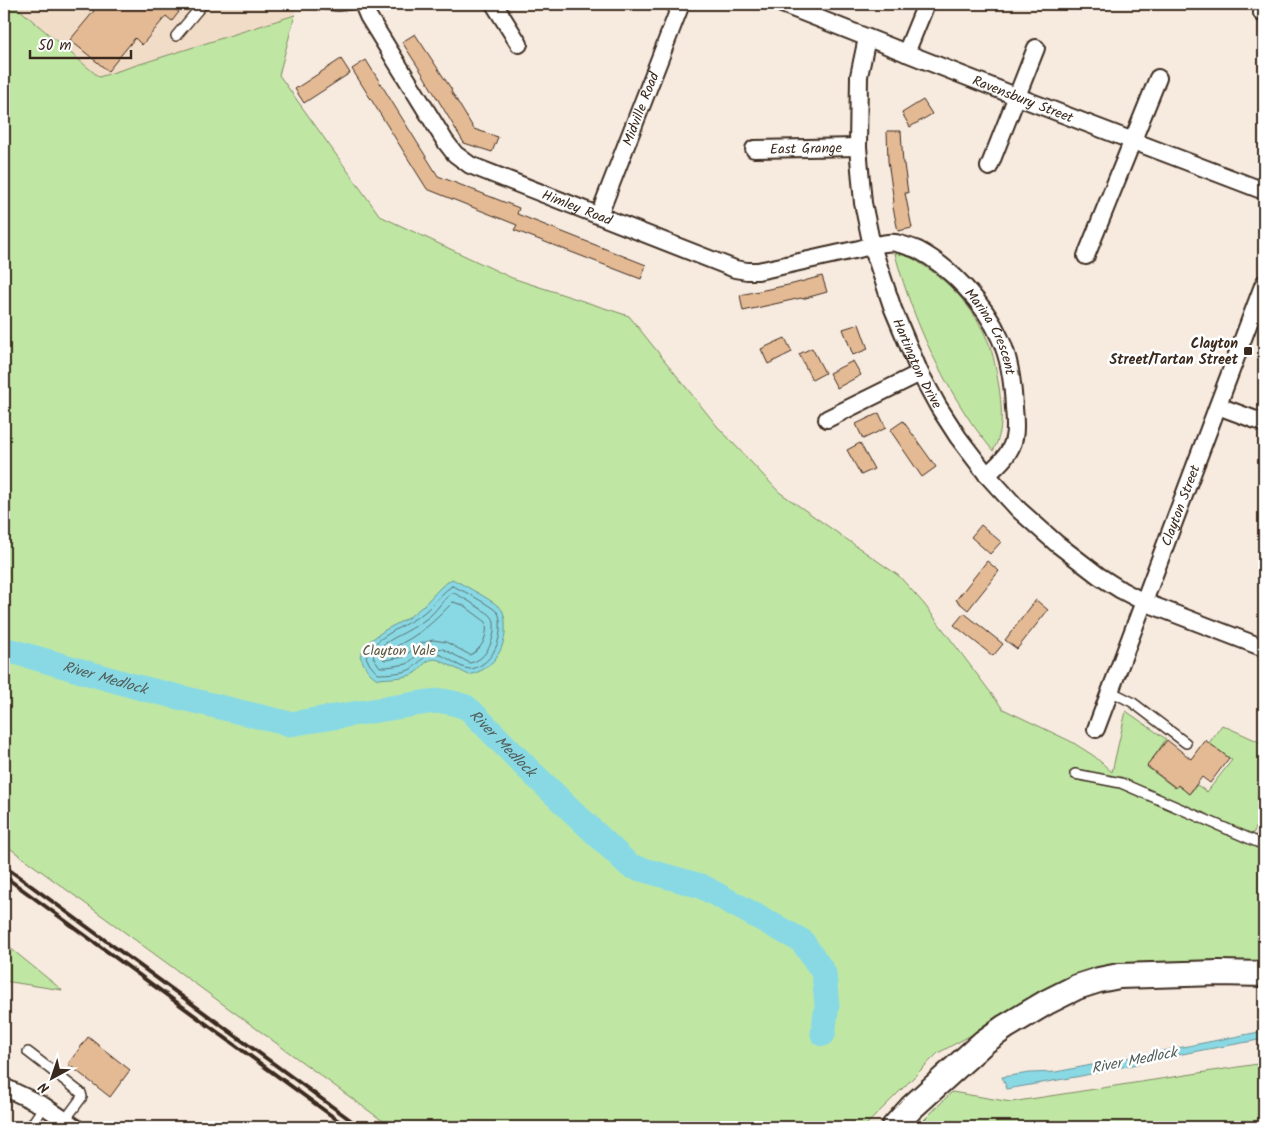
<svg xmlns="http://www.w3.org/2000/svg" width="1268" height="1131" viewBox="0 0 1268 1131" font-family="Kalam,sans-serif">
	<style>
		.built { fill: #f1dcc8 }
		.green { fill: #bfe7a3; stroke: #7d8860 }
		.water { fill: #89d9e5; stroke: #6a9395 }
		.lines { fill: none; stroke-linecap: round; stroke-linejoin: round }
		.shore { stroke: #5a706e; stroke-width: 1 }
		.river { stroke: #89d9e5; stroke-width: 25 }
		.building { fill: #e4ba94; stroke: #3b2a1e }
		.lane-casing { stroke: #3b2a1e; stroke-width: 12 }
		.street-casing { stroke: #3b2a1e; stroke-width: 20 }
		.secondary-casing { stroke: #3b2a1e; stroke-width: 28 }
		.lane { stroke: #fff; stroke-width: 9 }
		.street { stroke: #fff; stroke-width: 16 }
		.secondary { stroke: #fff; stroke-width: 24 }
		.rail { stroke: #3b2a1e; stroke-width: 4 }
		.poi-dot { fill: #3b2a1e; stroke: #fff; stroke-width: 2 }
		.labels { text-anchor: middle; stroke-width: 5; stroke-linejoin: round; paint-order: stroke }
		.street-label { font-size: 14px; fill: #3b2a1e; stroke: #fff }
		.poi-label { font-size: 14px; font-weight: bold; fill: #3b2a1e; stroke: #fff; text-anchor: end }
		.park-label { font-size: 14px; fill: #5c593f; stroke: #fff }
		.water-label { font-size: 15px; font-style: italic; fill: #525f5a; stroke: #fff }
	</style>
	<rect width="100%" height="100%" fill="#f7eadf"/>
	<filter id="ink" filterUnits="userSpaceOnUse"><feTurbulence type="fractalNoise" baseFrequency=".02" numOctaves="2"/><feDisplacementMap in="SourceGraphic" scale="10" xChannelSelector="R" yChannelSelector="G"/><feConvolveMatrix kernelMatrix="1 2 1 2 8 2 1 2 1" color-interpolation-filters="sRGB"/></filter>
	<g filter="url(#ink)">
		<path class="built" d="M13,4H296L295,15L99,77Z"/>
		<path class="green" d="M4,4H13L99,77L295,15L279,75L380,216L512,278L629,316L717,426L779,492L899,576L924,604L1003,709L1072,742L1094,756L1112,772L1126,711L1166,739L1147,767L1175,788L1178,785L1189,794L1197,785L1207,792L1232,760L1209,743L1222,725L1264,744V810L1252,836L1264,841V964L1101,972L1003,1018L938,1053L864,1127H391L4,844Z
			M894,250H896C935,268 970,299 987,339C994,354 996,371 999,387C1002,409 1004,431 993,451C983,438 973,426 965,413C933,363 909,308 894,250Z
			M4,943L62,990L4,981Z
			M1264,1063V1127H917L952,1092L1011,1102Z"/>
		<path class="water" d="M452,579C462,584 498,603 502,610C506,618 505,626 505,634C502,655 490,670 469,675L439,660C425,656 423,670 411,675C403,678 388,678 378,679C369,675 364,665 360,656L367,643L385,630L408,618L423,606L441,587Z
			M1264,1031V1039L1192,1052L1081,1076L1007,1089L1002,1077L1030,1073L1056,1072Z"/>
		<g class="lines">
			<path class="shore" d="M452,586C459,588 494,607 498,613C501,618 500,626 500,632C498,647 491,662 475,668C463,673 449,656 437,654C424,652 421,663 411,669C405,673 386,674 378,674L370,665L366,657C374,635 409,626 427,610C436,602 442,592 452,586Z
				M452,593H454C464,598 472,603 481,609C484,611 489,613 491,616C495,620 494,626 494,631C492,645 485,660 470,663L443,649L434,648L422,651L407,664L387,667H380L373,657C378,643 402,635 414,627C419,624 425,620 430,616C438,609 443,599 452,593Z
				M453,602L463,605L486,622C488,635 483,649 470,655L446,642L433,640L419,644L404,657L385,660L383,659V655C395,646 408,641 420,632C434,622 442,613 453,602Z"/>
			<path class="river" id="s1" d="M4,649L141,688L290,724L428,702L443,701L453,703L466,707L472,712L527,768L630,866L701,886L802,941L824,973L827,1006L823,1034"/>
		</g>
		<path class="building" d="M85,4H168L179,12L172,21L166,16L142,45L135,38L108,71L70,40L94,11Z
			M415,34L452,90L451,91L474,129L498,137L492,152L464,143L422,73L402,42Z
			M341,59L350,73L304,103L295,89Z
			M366,60L438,176L519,208L517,214L646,265L641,279L514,230L517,225L427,189L352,69Z
			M923,100L932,114L910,127L902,113Z
			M887,131H901L903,164H904L908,193H905L912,228L898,231L892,203L894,202L888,161Z
			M822,276L827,292L802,299L801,298L743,311L740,295L793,284Z
			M859,324L868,349L853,355L843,329Z
			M785,338L792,352L768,364L761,349Z
			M812,348L825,373L812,380L799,354Z
			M853,361L861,375L837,388L829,373Z
			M879,413L886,428L863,439L856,424Z
			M903,421L936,467L922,477L890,430Z
			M860,443L874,469L861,475L847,450Z
			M981,525L1001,542L990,554L971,537Z
			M987,561L999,571L968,610L956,600Z
			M1036,600L1048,610L1017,649L1005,640Z
			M964,613L1003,644L993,656L954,625Z
			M1167,740L1191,759L1205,740L1229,758L1210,783L1202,777L1189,794L1178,785L1176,788L1147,766Z
			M88,1037L130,1070L110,1097L68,1064Z"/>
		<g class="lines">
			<g class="lane-casing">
				<path id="lane" d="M321,4L338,6L353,4
					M176,36L203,4
					M1110,691L1132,702L1186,743
					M1075,774L1121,783L1264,845
					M28,1052L81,1093L82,1097L65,1120
					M30,1127L44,1106"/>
			</g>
			<g class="street-casing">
				<g id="street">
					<path id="s2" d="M363,4L368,16L445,141L455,154L470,165L735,269L747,271H758C792,264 825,256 859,249C868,247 887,241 896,243C903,245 911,247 918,250C950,267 985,304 1000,338C1010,359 1013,384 1014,408C1015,418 1016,429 1014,438C1011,454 998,465 987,475"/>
					<path d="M494,4L519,44"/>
					<path id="s3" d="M782,4L1018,97L1264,191"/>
					<path d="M1262,13L1264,7"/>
					<path id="s4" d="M867,38L859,76L858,147L863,203L872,246L893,309L920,373L938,406L958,437L987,475L1019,510L1056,543L1099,576L1121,590L1144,602L1264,648"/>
					<path d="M906,53L926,4"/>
					<path id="s5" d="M754,149L858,147"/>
					<path d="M989,167L1036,48"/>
					<path id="s6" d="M599,215L681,4"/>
					<path d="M1086,256L1158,78"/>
					<path d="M1218,406L1264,423"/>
					<path d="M827,419L920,373"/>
					<path id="s7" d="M1096,729L1264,283"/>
					<path d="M4,1087L44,1106L75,1127"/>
				</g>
			</g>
			<g class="secondary-casing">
				<path id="secondary" d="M894,1127L911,1108L984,1042L1005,1027L1047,1002L1077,987L1099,980L1119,976L1219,973L1264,974"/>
			</g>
			<use href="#lane" class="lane"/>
			<use href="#street" class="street"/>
			<use href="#secondary" class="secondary"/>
			<path class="rail" d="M4,866L360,1127
				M4,876L347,1127"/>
		</g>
	</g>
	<rect class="poi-dot" x="1243" y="346" width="10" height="10" rx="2.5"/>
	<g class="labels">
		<g class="street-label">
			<text dy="5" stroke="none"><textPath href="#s3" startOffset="259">Ravensbury Street</textPath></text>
			<text dy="5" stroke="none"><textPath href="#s6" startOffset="114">Midville Road</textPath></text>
			<text dy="5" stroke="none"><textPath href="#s5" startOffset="52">East Grange</textPath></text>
			<text dy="5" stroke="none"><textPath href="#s2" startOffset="310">Himley Road</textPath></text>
			<text dy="5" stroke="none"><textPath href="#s2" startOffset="779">Marina Crescent</textPath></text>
			<text dy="5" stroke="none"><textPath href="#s4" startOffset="336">Hartington Drive</textPath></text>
			<text dy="5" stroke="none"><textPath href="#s7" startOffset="239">Clayton Street</textPath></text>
		</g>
		<g class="poi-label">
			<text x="1238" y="348">Clayton<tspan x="1238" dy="16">Street/Tartan Street</tspan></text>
		</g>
		<g class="park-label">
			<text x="399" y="655">Clayton Vale</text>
		</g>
		<g class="water-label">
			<text dy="5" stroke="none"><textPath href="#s1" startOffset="105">River Medlock</textPath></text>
			<text dy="5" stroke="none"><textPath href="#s1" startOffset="526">River Medlock</textPath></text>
			<text transform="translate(1134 1060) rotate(-11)" y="5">River Medlock</text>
		</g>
	</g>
	<rect width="1268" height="1131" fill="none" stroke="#fff" stroke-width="20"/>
	<rect x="10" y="10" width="1248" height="1111" fill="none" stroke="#3b2a1e" stroke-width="2" filter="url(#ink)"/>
	<g transform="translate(52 1078) rotate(220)" stroke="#ffffff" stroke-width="4" paint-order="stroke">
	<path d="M0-4L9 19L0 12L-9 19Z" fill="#3b2a1e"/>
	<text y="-8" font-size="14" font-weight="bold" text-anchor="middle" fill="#3b2a1e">N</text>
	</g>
	<path d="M30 50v8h101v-8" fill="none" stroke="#3b2a1e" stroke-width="2.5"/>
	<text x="38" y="50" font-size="15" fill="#3b2a1e" stroke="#ffffff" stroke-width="4" paint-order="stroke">50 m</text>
</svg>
